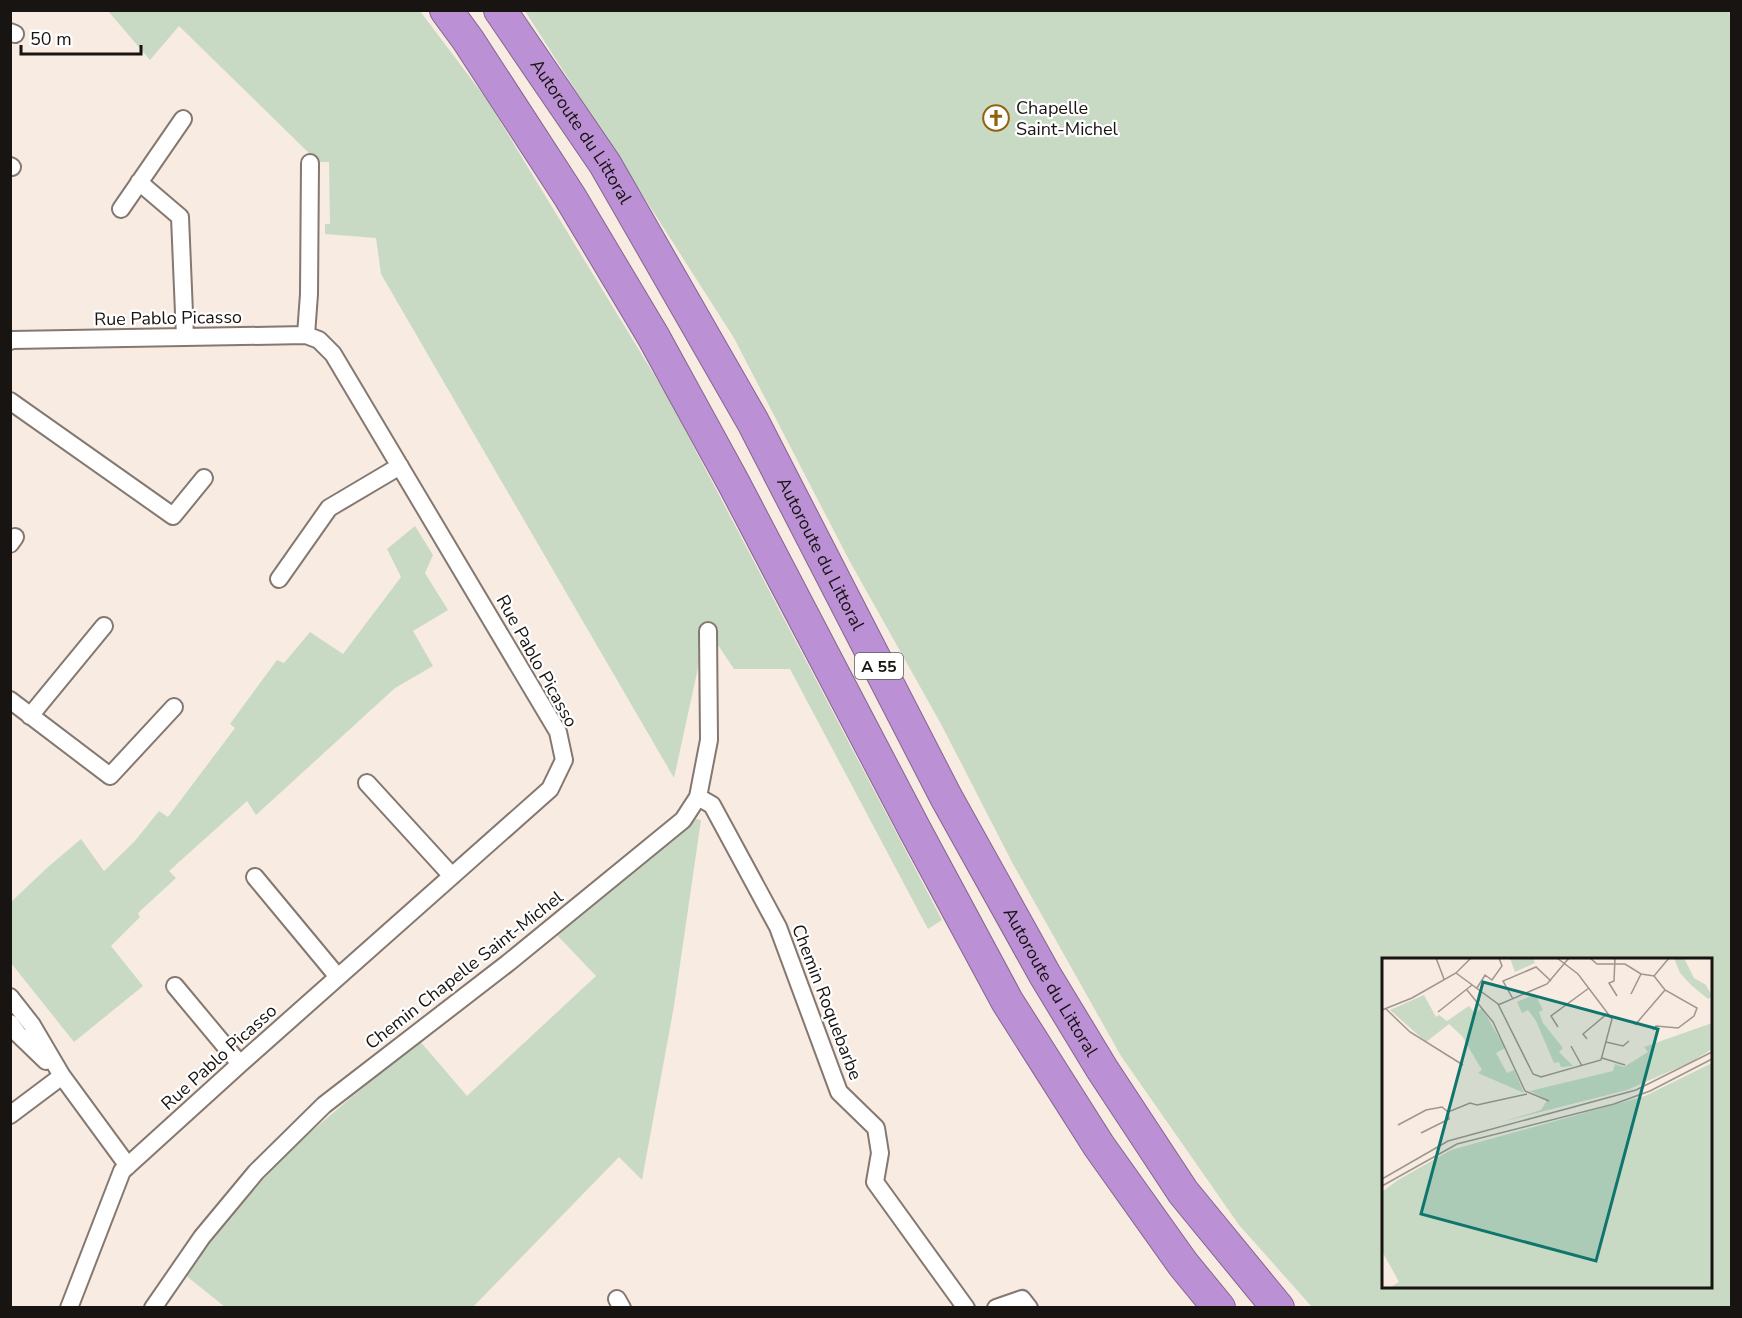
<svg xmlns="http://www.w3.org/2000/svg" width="1742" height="1318" viewBox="0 0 1742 1318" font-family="'Nunito Sans',sans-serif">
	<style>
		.green { fill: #c8dac4; fill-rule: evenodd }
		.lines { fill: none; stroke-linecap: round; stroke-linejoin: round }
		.street-casing { stroke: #847870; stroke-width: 20 }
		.highway-casing { stroke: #826590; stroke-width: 34 }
		.street { stroke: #fff; stroke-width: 16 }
		.highway { stroke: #bb90d4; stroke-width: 32 }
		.labels { text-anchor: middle; stroke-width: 4.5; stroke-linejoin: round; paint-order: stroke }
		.shield { fill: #fff; stroke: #5d5a58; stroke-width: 1.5 }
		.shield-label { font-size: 16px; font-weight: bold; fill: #181411 }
		.poi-label { font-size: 18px; fill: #181411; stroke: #fff; text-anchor: start }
		.street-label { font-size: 18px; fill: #181411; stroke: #fff }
		.inset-road { fill: none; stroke: #9e958e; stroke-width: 1.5 }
		.view { fill: #0f766e; fill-opacity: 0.15; stroke: #0f766e; stroke-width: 3 }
		.inset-edge { fill: none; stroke: #181411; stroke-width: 3 }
	</style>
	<rect width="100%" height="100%" fill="#f8ebe1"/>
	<path class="green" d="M108,11H420L487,100L667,396L942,920L928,929L790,669H734L718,645H703L674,778L381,274L376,238L325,234V224H330L329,162H316V160L179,26L150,60Z
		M525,11H1731V1307H1312L1239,1225L1121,1056L1013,864L941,724L849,560L734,338ZM1384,960H1710V1286H1384Z
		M415,526L433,555L425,573L448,610L413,631L433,666L395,688L256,815L247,801L169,871L176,878L138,913L140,917L111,946L143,986L74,1042L11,963V902L48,867L81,839L104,871L134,842L159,811L168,817L235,728L230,724L277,660L284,663L310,632L343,654L401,577L387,549Z
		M693,818L701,820L674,1006L642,1180L619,1157L473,1307H225L184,1274L221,1228L287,1152L419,1040L467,1096L596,976L556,934Z"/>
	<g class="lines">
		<g class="street-casing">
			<path id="street" d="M10,32L15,34
				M10,166L12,167
				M139,182L180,217L185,337
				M121,209L183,119
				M306,335L309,294L310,163
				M10,341L12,340L306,335L319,340L333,354L558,732L564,760L550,789L240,1064L122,1171L69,1308
				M10,401L173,516L204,478
				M10,544L15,537
				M279,579L329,508L400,466
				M10,700L110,776L174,707
				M30,716L104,626
				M367,783L452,876
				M698,797L712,805L778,927L839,1092L876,1128L880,1153L875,1182L966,1308
				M255,877L338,977
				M175,986L240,1064
				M10,997L32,1025L62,1076L128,1166
				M10,1023L18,1034L46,1061
				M10,1115L62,1076
				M617,1299L622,1308
				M153,1308L202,1237L256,1172L324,1105L508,963L683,820L698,797L709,740L708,631
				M996,1308L1022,1299L1029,1308"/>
		</g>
		<g class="highway-casing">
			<g id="highway">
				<path d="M446,10L468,40L570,197L653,336L733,482L915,830L1007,1001L1099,1146L1183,1264L1219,1308"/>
				<path id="s1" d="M500,10L605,164L753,422L946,797L1045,975L1102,1069L1183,1192L1278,1308"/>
			</g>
		</g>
		<use href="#street" class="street"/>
		<use href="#highway" class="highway"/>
	</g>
	<defs>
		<g id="church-ring" transform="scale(1.35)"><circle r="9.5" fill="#fff" stroke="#91620e" stroke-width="1.5"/><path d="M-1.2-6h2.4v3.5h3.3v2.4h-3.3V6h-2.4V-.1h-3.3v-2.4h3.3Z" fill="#91620e"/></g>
	</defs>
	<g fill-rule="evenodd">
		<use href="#church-ring" x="996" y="118"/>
	</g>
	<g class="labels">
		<rect class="shield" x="855" y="653" width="48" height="26" rx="4.5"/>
		<g class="shield-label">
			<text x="879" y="672">A 55</text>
		</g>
		<g class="poi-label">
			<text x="1016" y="114">Chapelle<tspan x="1016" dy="21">Saint-Michel</tspan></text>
		</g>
		<g class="street-label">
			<text dy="6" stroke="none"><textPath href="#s1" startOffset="146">Autoroute du Littoral</textPath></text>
			<text transform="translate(168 318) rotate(-1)" y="6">Rue Pablo Picasso</text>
			<text dy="6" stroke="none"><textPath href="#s1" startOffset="632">Autoroute du Littoral</textPath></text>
			<text transform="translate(537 661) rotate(61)" y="6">Rue Pablo Picasso</text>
			<text transform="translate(464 970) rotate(-38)" y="6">Chemin Chapelle Saint-Michel</text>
			<text dy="6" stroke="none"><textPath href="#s1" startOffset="1118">Autoroute du Littoral</textPath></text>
			<text transform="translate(827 1002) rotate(69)" y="6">Chemin Roquebarbe</text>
			<text transform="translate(219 1057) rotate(-42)" y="6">Rue Pablo Picasso</text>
		</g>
	</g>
	<g transform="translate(1382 958)">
		<rect width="330" height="330" fill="#f8ebe1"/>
		<path d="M128,0H151L153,5L133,14ZM292,0H302L312,20L324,27L330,38L326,41L309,27L298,15ZM153,36L161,52L157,54L161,65L181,90L177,94L191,108L179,109L177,104L172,105L154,63L146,52L140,55L135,44ZM42,37L54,59L57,57L65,63L87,48L93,55L100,50L123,90L114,95L125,115L132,112L142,135L96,115L100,112L80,78L67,66L44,84L8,52ZM330,65V91L309,104L245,132L120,164L159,152L165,142L148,133L231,113L233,106L242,109L266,94L262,89ZM330,105V330H7L17,324L0,293V234L16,222L69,192L263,138Z" fill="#c8dac4"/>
		<path class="inset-road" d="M54,0L62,21M208,0L215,6H243L259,16L272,18L287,0M233,0L232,23L227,25L235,38M74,15L116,46L151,116L159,119L219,102L230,61L196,16L175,0M95,30L103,17L110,22L120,8L117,0M85,32L111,64L143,133L167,143M249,36L259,16M131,41L121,23L154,9L169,23M116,47L165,26L187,0M4,51L28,74L81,107M0,52L30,40L74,15L89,0M56,54L90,27M253,67L283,32M176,69L169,58L207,30M271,72L274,68L296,70L312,58L315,50L283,32L272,18M205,81L201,76L226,55M224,84L241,88L247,83M189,88L200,108M220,100L243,107M16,167L44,152L60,149L66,154M39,175L67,161L66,154L88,145L95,147L145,136M0,221L66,183L254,132L330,94M0,228L75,186L232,146L268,133L330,101"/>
		<path class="view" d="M101,24L276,71L214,303L39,256Z"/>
		<rect width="330" height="330" class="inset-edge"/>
	</g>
	<rect width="1742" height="1318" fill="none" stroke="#181411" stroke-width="24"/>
	<path d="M21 45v9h120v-9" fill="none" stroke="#181411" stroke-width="3"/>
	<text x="30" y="45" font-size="18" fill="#181411" stroke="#ffffff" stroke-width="4.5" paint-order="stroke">50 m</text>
</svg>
